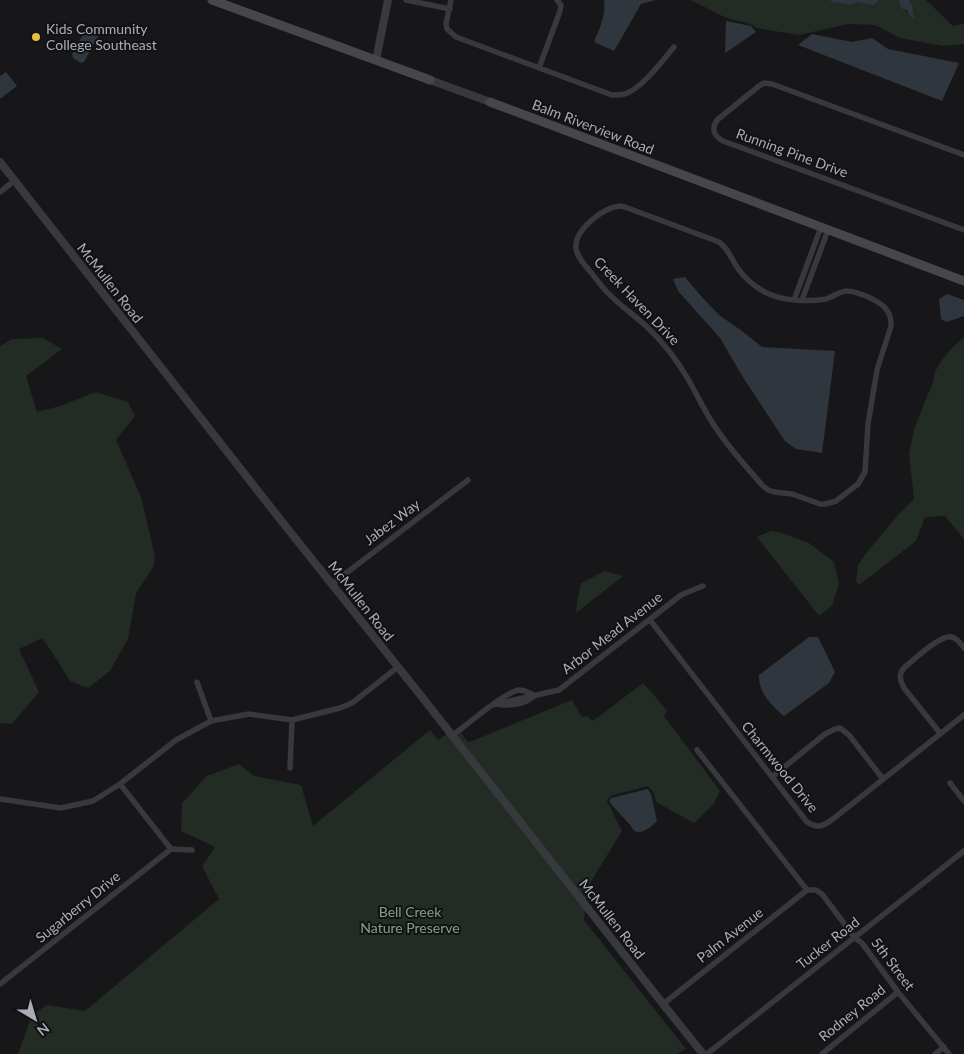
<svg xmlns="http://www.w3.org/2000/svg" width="964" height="1054" viewBox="0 0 964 1054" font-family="Lato,sans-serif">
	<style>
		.green { fill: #232b25 }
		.water { fill: #30363e }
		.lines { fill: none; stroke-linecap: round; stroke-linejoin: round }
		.minor { stroke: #38393d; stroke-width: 5.5 }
		.tertiary { stroke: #38393d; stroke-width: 8 }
		.secondary { stroke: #46474d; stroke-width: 9 }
		.poi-dot { fill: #e7bd40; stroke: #121214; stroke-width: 2 }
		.labels { text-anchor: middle; stroke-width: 4; stroke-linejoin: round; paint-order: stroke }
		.poi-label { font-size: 14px; fill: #aaadb8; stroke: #121214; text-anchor: start }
		.street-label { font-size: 14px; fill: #aaadb8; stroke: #121214 }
		.park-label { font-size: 14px; fill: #82a286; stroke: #121214 }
	</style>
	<rect width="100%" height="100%" fill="#171719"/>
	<path class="green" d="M690,0H830L831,2L851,5L857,2H863L869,5L879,0H899V3L901,8L905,9L910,16L914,17L912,5L909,0H926L953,26L964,24V44L943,46L900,38L875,25L848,24L799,35L756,28C750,21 738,22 730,19C716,14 703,5 690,0Z
		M964,337V539L945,516L925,517L916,541L859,585L856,581L858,565L867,552L898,515L914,499L909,454L914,429L933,382C935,363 951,349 964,337Z
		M43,338L62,349L26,376L37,412L60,406L96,392L128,402L135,416L116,440L141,497L155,556L154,566L136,593L128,639L110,671L88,688L70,681L57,660L42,638L19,649L39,692L12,724L0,723V346L12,339Z
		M771,531L779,532L809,543L834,562L839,584L832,606L819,616L757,537Z
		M605,571L623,576L576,613L577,602L581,583Z
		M643,683L654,695L667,711L664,716L720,791L713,805L694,823L656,802L654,793L648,786L610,796L607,801L622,831L587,888L586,901L457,737L461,733L468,742L472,741L572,700L582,717L587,716L593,721Z
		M430,730L438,740L447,734L585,910L584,920L686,1049L677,1054H18L32,1015L47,1005L85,1011L219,899L202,866L215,847L181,831L182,803L207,776L239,764L254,776L301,785L313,826Z"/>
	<path class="water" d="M604,0H656L641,4L614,51L594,42C600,27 606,16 604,0Z
		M830,0H879L873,5L857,2L851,5L831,2Z
		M899,0H909L912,5L914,17L913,18L910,16L906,9H902L899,3Z
		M726,21L751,26L756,32L725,53Z
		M89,29L93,31L98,37L84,62L81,63L73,58L72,54L85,31Z
		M812,34L852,42L872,38L888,49L959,63L942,101L798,45Z
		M6,72L17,86L0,99V76Z
		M685,277L701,296L719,315L742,331L762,347L835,351L822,453L796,449L785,441L744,379L720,338L678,291L673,279Z
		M947,294L964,300V316L947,322L941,319L939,299Z
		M809,637H818L835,672L829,683L784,716C772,706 758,692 759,675Z
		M648,789L651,794L657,821C650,828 637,839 631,826L612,805L609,801L611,798Z"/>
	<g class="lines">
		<path class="minor" d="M406,0L450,9
			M451,0L446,24L447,29L456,37L612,95C615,95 620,95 624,94C641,90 663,60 674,47
			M539,68L560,11L561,5L557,0
			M964,155L772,84L764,83L759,86L717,120C711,129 714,136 723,141L964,230
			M0,192L14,181
			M619,206L625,207L719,242C727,248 730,255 735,264C742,276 755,288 769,294C785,301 809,302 826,299C833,297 840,291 847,291C854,291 860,294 866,296C880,302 892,309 891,326L877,370L868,424L865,472L858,484L836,501L826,504H820L792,494L774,492L768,490L762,485C745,465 725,444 712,422C703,408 696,393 688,379C677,360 662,341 646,326C633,314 618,304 606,291C600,285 595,277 589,270C584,264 577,257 576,248C574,230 603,208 619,206Z
			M794,300L821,227
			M802,300L828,230
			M332,584L468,480
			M650,620L807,822C817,829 824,826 833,819L964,715
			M197,682L211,721
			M492,705L559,690L681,595L703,586
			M502,705C516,704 520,706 533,697
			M940,733L904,688C900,680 898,674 905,667C914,660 940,634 952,637C957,638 961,644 964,648
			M452,736C464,727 506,691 519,690C525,690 529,693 534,695
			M697,750L807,890
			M290,768L292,720
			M772,777L825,734L835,729L840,728L849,735L883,779
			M950,783L964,801
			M120,784L171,849L192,850
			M0,799L61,808L93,801L120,784L176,740L211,721L249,714L292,720L340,708L352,703L398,667
			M0,984L171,849
			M663,1004L807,890H816L822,894L855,938L862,943L898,992L949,1054
			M707,1054L964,851
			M822,1054L898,992
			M935,1054L944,1047"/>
		<path class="tertiary" d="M376,60L388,0
			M430,80L490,102
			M0,162L287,528L422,697L663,1004L703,1054"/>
		<path class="secondary" d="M212,0L430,80
			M490,102L964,281"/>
	</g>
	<circle class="poi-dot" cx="36" cy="37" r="5"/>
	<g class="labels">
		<g class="poi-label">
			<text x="46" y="34">Kids Community<tspan x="46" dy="16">College Southeast</tspan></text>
		</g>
		<g class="street-label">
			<text transform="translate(593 127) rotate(21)" y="5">Balm Riverview Road</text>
			<text transform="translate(792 153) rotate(20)" y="5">Running Pine Drive</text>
			<text transform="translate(110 283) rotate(52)" y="5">McMullen Road</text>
			<text transform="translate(637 301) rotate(46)" y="5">Creek Haven Drive</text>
			<text transform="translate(392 522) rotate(-37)" y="5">Jabez Way</text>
			<text transform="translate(361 601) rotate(52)" y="5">McMullen Road</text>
			<text transform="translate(612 633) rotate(-38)" y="5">Arbor Mead Avenue</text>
			<text transform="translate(780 767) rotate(51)" y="5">Charmwood Drive</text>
			<text transform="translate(78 907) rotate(-39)" y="5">Sugarberry Drive</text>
			<text transform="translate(612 919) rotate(52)" y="5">McMullen Road</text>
			<text transform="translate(730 935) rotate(-38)" y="5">Palm Avenue</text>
			<text transform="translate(828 943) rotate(-38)" y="5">Tucker Road</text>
			<text transform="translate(893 964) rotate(53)" y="5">5th Street</text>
			<text transform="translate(852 1013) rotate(-39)" y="5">Rodney Road</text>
		</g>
		<g class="park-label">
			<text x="410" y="917">Bell Creek<tspan x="410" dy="16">Nature Preserve</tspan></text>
		</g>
	</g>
	<g transform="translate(35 1019) rotate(142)" stroke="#121214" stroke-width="4" paint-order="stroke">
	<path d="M0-4L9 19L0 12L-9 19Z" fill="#aaadb8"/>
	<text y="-8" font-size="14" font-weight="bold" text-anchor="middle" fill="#aaadb8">N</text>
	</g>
</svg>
